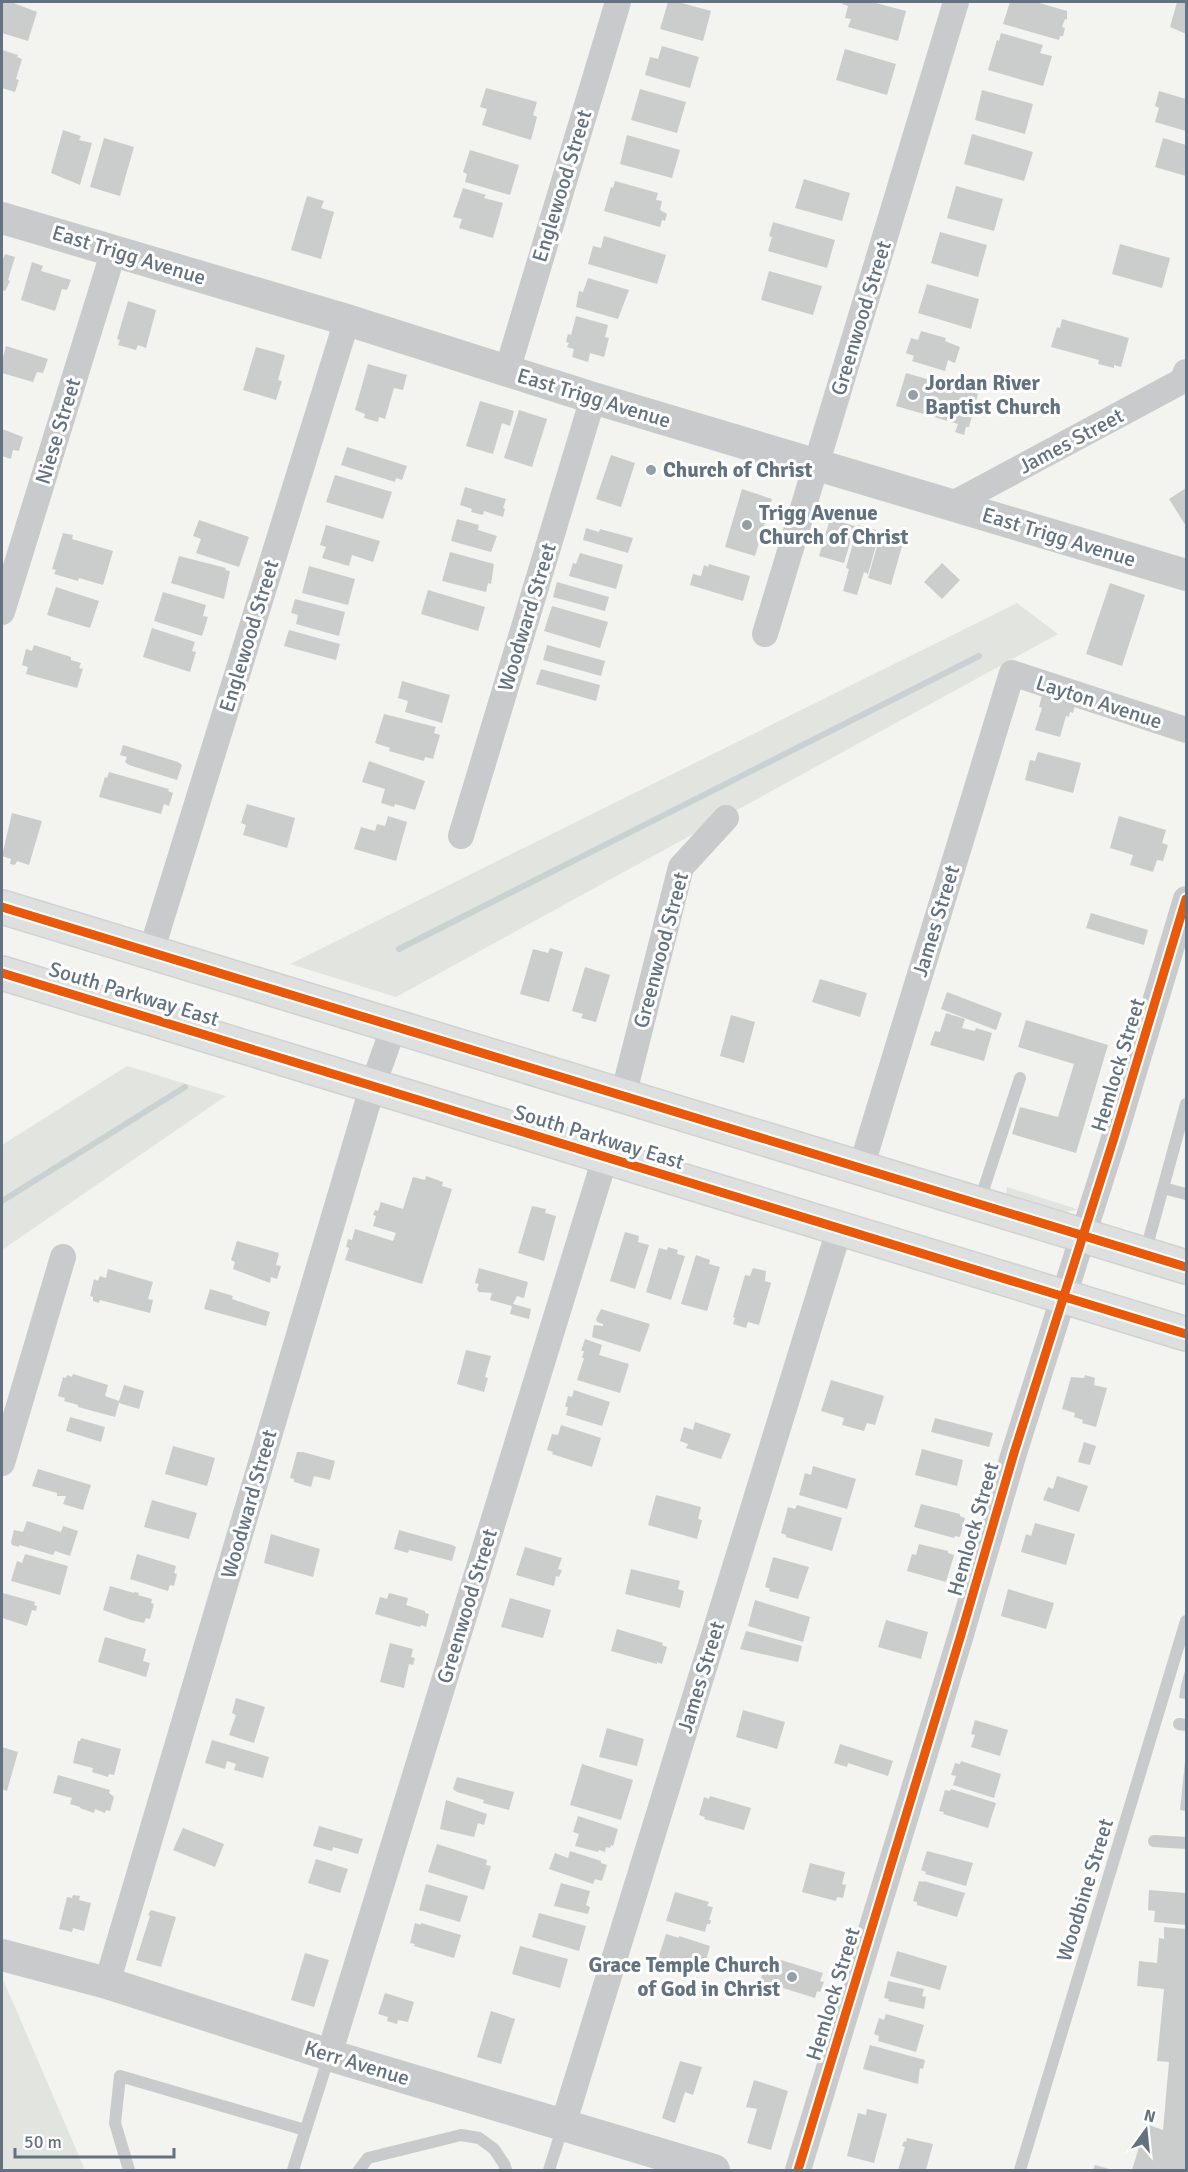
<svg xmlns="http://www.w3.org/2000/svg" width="1188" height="2172" viewBox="0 0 1188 2172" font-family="Signika,sans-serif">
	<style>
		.green { fill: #e2e5df }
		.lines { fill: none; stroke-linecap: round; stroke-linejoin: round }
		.stream { stroke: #c9d1d3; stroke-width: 6 }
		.building { fill: #cbcdcd }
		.primary-casing { stroke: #d1d1d1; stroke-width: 36 }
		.service { stroke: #c8cacb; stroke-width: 12 }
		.minor { stroke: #c8cacb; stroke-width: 26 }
		.tertiary { stroke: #c8cacb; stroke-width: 32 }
		.primary { stroke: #dedfdf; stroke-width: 33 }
		.cycleway-casing { stroke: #fff; stroke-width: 13 }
		.cycleway { stroke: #e8590c; stroke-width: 9 }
		.poi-dot { fill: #959fa7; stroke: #fff; stroke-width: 2 }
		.labels { text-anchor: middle; stroke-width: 6; stroke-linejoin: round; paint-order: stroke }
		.street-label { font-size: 21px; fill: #637280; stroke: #fff }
		.poi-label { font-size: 21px; font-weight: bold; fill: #637280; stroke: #fff; text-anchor: start }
	</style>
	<rect width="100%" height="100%" fill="#f3f3f0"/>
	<path class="green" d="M1017,603L1058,634L396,997L290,964Z
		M127,1066L226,1096L2,1250V1145Z
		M1007,1187L1077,1209V1210L1065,1212L1006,1195Z
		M2,1977L85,2170H2Z"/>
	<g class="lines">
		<path class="stream" d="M399,949L979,656
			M2,1201L185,1087"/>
	</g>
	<path class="building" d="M2,2H11L37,12L28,41L2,33Z
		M668,2H678L711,11L703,41L660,29Z
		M843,2H872L906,11L898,41L848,27L851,19L845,18L848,6L842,4Z
		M1010,2H1036L1067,11V20L1065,19L1062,27L1065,28L1063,36H1060L1059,40L1003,24Z
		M1177,2H1186V34L1170,27Z
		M1001,33L1043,45L1040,53L1052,56L1043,86L988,70L997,40L999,41Z
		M662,46L699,57L690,88L645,75L650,57L658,59Z
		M845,49L896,64L887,95L836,80Z
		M2,50L18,55L17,57L22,59L16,79L19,80L15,92L2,88Z
		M486,88L537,102L533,115L537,117L531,140L482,125L487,109L480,107Z
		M640,89L686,102L677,133L631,120Z
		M982,90L1033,104L1025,134L975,120Z
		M1159,91L1186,99V131L1155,122L1159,108L1155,106Z
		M63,130L81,136L79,140L92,143L80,185L51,173Z
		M972,134L1033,152L1024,181L964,164Z
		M627,135L680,150L672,178L620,164Z
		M104,138L134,147L120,196L90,187Z
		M1163,138L1186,145V176L1155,167Z
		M470,150L519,165L510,195L465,182L467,174L463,172Z
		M804,179L850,193L842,221L795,208Z
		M615,181L658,193L656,200L662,201L660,210L667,214L665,221L662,220L660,227L604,211L611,187L613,188Z
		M956,186L1003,199L994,231L947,218Z
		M463,188L486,195L484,198L503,203L493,238L459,228L462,219L453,217Z
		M307,196L324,201L321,208L334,212L321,259L291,250Z
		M773,222L835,240L827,268L768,251L772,237L769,236Z
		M940,232L987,245L978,277L931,263Z
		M604,236L666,255L657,284L588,264L593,246L601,248Z
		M1120,244L1170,258L1162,288L1112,274Z
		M5,254L15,257L8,280L10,281L5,291L2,290V258L3,259Z
		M32,262L43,266L41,271L71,280L67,290L62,289L55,311L21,300Z
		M769,271L822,286L813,315L761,300Z
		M588,278L629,290L618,319L576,307L579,291L583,292Z
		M927,284L979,299L971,329L918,313Z
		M128,301L156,310L146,348L138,345L136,350L118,345L120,340L117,339Z
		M576,316L608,325L605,337L609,338L604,357L590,353L588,362L572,357L574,349L567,347L569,343L566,342L568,334L571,335Z
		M1062,319L1129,338L1121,367L1114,365V368L1098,364L1099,360L1051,347L1057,327L1060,328Z
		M921,331L946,338L945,341L960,347L955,363L948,360L945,371L912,361L914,356L906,353L911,338L918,340Z
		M6,346L48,359L43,373L37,372L33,382L2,373V361Z
		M256,347L285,355L278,380L282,381L276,400L243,390Z
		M368,364L407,375L403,390L394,388L385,419L379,417L378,422L364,418L365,414L355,410Z
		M906,373L978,394L969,427H966L964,435L955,432L958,424L896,406Z
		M480,401L514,411L510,426L502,423L493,454L466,446Z
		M519,410L547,419L532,467L504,458Z
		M2,429L23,437L19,451L13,450L11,459L2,456Z
		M347,447L407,466L402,480L396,478L395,482L341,465Z
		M611,455L635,463L621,507L596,499Z
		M335,475L392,492L383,519L326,502Z
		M465,487L506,499L503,508L505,509L503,517L484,511L483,515L471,512L472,509L460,505Z
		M1186,488V526L1169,499Z
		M742,489L772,499L755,556L725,547Z
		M457,519L479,525L478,530L497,536L491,552L451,541Z
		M830,519L855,526L844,563L819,556Z
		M199,520L249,537L239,567L196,553L201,539L193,536Z
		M326,525L380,541L373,562L352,555L349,566L322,558L326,547L320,545Z
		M858,525L880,531L868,574L864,572L857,595L843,591L849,569L846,568Z
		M586,528L599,532L600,529L633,538L628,553L583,540Z
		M63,533L73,535L72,539L113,551L103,585L79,578L78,581L54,574L56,570L52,569Z
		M884,534L901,539L900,545L902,546L891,585L868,578L879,539L882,540Z
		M450,552L494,564L491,584L488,583L486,592L442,581Z
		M580,553L623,565L616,589L569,576L573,563L576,564Z
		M179,556L226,568L225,570L230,571L224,599L171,583Z
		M942,563L960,580L942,599L924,582Z
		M709,564L750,576L743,601L690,585L693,574L701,576L704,565L708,567Z
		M309,566L355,579L348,605L302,593Z
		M557,582L609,597L605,611L553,597Z
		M1110,583L1145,595L1122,666L1086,654Z
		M56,587L99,601L90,628L47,615Z
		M428,590L485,607L478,631L421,614Z
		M163,592L206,605L203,616L208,617L202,636L154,621Z
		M295,599L345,612L339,636L296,624L298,615L291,613Z
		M552,606L608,622L600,648L544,631Z
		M152,628L195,642L192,651L196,652L190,672L143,657Z
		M289,630L340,644L336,660L284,646Z
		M34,645L71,657V660L81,663L79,668L83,669L77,688L26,674L28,667L22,665L26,649L32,651Z
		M547,645L605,661L601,676L543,660Z
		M541,669L600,685L596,701L536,684Z
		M402,681L450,695L442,723L405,712L408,701L398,698Z
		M1042,695L1075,705L1073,713L1070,712L1069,717L1066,716L1060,737L1035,730L1042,708L1039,707Z
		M384,714L436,727L434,733L440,735L433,759L425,757L424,761L389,751L390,748L375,743Z
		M123,745L178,762L182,765L177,780L129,765L125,762L127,757L120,755Z
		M1038,752L1081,763L1073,793L1025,780L1030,760L1035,761Z
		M369,761L425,781L415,810L395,804L394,807L381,803L385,789L362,782Z
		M109,772L169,789L168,791L173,793L169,806L164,804L161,814L99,797L105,777L107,778Z
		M247,804L295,818L287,848L243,835L246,825L241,823Z
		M12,813L42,821L29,865L17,861L15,865L10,864L11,859L2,856Z
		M388,816L407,822L396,861L354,849L361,827L375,831L377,824L385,826Z
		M1119,816L1166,830L1162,843L1168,845L1163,861L1157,860L1153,872L1130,865L1133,855L1110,848Z
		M1091,913L1148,930L1144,945L1086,928Z
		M550,948L563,952L549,1002L520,994L533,949L548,953Z
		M585,967L610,975L596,1022L581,1018L583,1014L572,1011Z
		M820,979L867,993L860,1017L812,1002Z
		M947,992L1002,1013L996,1030L941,1009Z
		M946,1013L965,1019L962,1028L975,1031L976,1028L992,1033L984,1061L930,1045L935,1031L940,1032Z
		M731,1015L755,1022L744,1063L720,1056Z
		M1026,1020L1108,1045L1076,1153L1012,1134L1020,1107L1058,1117L1074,1064L1018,1047Z
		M426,1176L443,1182L442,1186L452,1189L422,1284L345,1260L349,1248L346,1247L348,1239L352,1240L355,1229L393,1241L396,1233L373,1226L376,1216L373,1215L375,1210L378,1211L381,1202L403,1209L413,1177L425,1180Z
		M532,1206L546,1209L545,1213L556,1216L544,1261L518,1253Z
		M625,1232L639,1236L638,1242L649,1245L635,1289L610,1281Z
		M237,1241L279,1253L276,1265L281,1266L277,1279L271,1277L270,1283L233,1269L235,1262L231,1260Z
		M668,1247L678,1250L677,1254L685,1256L671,1300L646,1292L659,1248L667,1250Z
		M696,1255L710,1260L709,1264L720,1267L707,1311L681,1304Z
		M479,1268L528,1282L524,1298L517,1296L513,1304L531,1309L529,1319L510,1314L512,1306L490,1300L492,1293L479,1292L477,1289L479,1284L475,1283Z
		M753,1268L766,1271L765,1281L771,1283L759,1325L748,1322L746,1328L733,1324L735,1318L733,1317L745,1275L750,1276Z
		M108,1269L153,1282L148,1299L153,1300L150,1313L100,1300L99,1303L93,1301V1297L90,1296L94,1279L98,1281L100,1276L106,1278Z
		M210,1289L233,1296L232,1299L270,1312L266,1326L204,1309Z
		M601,1309L650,1324L640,1352L592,1337L594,1325L603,1326V1324L597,1322L596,1319Z
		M585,1339L602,1345L599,1355L629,1364L620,1393L577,1380L584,1358H582L584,1351H581Z
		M466,1350L491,1356L485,1377L488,1378L484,1392L457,1384Z
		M73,1374L108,1385L105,1396L119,1401L124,1385L144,1391L139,1409L119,1403L115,1417L78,1407V1405L64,1401L65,1398L58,1396L63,1377L66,1378L67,1375L72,1377Z
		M1085,1375L1095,1378L1094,1385L1107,1388L1096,1427L1082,1423L1083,1420L1074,1417L1075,1413L1062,1409L1071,1377L1084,1378Z
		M831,1380L884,1396L875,1425L867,1423L864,1431L842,1425L844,1418L821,1411Z
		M574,1390L610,1402L602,1426L566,1415L568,1407H565L568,1396L572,1397Z
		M70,1417L105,1427L101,1442L66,1431Z
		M935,1418L993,1433L989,1447L931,1432Z
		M695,1422L731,1434L721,1459L686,1448L688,1444L680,1441L684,1427L693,1430Z
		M561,1425L601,1438L592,1467L552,1454L553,1452L547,1450L552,1434L558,1435Z
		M1084,1442L1096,1446L1090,1465L1078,1462Z
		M173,1446L215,1458L207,1486L165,1474Z
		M922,1449L963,1460L957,1486L915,1475Z
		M297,1452H303L335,1461L330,1480L314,1476L311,1487L294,1482V1479L290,1478Z
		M813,1466L856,1479L847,1509L799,1495L805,1473L811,1475Z
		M38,1469L91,1485L83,1510L63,1504L66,1496H57V1493L32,1486Z
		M1057,1476L1088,1486L1079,1512L1043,1500L1048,1487L1053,1489Z
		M656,1495L701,1507L698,1519L702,1520L697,1539L648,1525Z
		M152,1500L197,1513L189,1539L144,1527Z
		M921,1504L960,1514V1516L965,1518L960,1537L955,1536L954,1538L914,1527Z
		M797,1505L842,1518L832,1551L786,1537V1535L781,1533L788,1507L795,1509Z
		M27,1521L61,1532L63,1526L78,1531L70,1556L55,1551L53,1555L19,1545V1547L12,1545L11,1542L14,1530L23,1532Z
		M1035,1523L1075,1534L1066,1565L1021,1552L1026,1534L1031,1536Z
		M399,1530L452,1545L456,1547L452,1561L409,1550L408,1553L394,1549Z
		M271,1534L320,1549L313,1577L264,1563Z
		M919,1544L948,1551V1553L954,1555L946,1582L907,1571L912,1554L916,1555Z
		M525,1547L562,1558L558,1569L562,1570L559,1577L556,1576L554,1586L516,1575Z
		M25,1554L68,1566L60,1595L11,1581L17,1561L22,1563Z
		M137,1554L176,1566L174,1573L177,1574L174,1586L170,1585L168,1591L130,1579Z
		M773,1557L809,1567L798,1599L769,1591L770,1589L765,1587Z
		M631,1569L680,1581L678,1589L684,1591L680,1608L625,1594Z
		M110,1586L134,1593V1592L139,1593L138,1595L152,1599L151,1603L154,1604L150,1619L146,1618L144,1623L131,1620L103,1610Z
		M1008,1589L1054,1603L1046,1629L1001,1616Z
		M3,1593L35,1602L34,1605L37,1606L36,1611L32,1610L27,1626L2,1618Z
		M389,1593L408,1598L406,1605L425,1611V1613L429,1614L426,1627L421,1625L420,1627L375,1614L380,1597L387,1599Z
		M510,1598L551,1610L543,1638L501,1627Z
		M755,1600L810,1617L803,1642L748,1626Z
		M886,1620L928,1632L921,1659L878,1647Z
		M617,1629L663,1643L662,1645L667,1647L662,1664L657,1662V1664L611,1651Z
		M746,1631L802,1646L798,1662L740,1649Z
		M105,1637L146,1649L143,1661L150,1663L146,1677L98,1662Z
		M390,1643L413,1649L411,1657L415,1658L413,1665L409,1664L404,1688L380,1682Z
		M1186,1667V1699L1179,1698L1181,1685Z
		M236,1698L265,1707L254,1743L229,1735L236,1715L232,1713Z
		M743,1710L785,1722L777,1749L736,1737Z
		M975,1720L1008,1730L1000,1756L971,1747L975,1735L971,1734Z
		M607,1728L644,1739L637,1766L599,1757Z
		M81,1738L121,1749L114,1775L109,1774L108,1777L92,1772L93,1768L73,1763L78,1741H80Z
		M212,1740L269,1757L263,1778L234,1770L236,1764L227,1761L225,1769L205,1763Z
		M840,1744L893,1761L888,1776L848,1763L847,1767L834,1763Z
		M2,1747L18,1752L7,1791L2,1789Z
		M961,1761L1001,1774L994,1798L953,1785L956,1776L951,1775L955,1763L960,1764Z
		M1185,1762H1186V1811L1180,1810Z
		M582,1764L633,1780L621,1820L570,1805Z
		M58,1775L110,1790L109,1793L114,1797L110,1811L106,1810L105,1813L95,1809L94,1813L80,1808V1807L70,1804L72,1798L53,1793Z
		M457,1777L514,1792L509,1810L483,1803L484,1800L457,1792L453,1789Z
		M951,1789L996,1803L988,1828L943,1814L944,1812L939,1811L945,1790L950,1791Z
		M710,1796L751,1808L744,1830L704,1819L705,1817L699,1815L704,1797L709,1799Z
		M446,1800L487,1814L484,1825L478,1823L474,1837L440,1829Z
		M578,1816L618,1829L613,1846L611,1845L610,1848L606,1847L605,1852L599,1850L598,1852L575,1846L579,1834L573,1832Z
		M319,1826L363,1839L358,1854L333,1847L332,1851L313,1846Z
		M183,1828L224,1844L215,1867L173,1850Z
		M437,1844L487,1860L486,1865L491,1866L484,1890L428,1872Z
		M570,1851L601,1861V1863L607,1865L602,1881L595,1879L593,1884L549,1869L555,1853L568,1858Z
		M927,1851L973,1863L966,1886L925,1874L926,1872L921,1870Z
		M316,1859L348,1869L340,1893L308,1883Z
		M810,1863L845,1872L842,1884L846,1885L843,1898L837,1897L836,1901L802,1892Z
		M919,1881L924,1882V1881L965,1893L957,1917L917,1905V1902L913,1901Z
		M561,1883L590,1891L586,1905L590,1907L588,1914L554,1906Z
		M426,1884L468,1896L460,1922L419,1910Z
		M1149,1890L1186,1893V1925L1154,1922L1155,1911L1148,1910Z
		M675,1892L709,1902L707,1906L713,1907L709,1920H711L710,1924H707L705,1932L666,1921Z
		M73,1895L80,1896L79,1900L91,1903L84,1931L73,1928L72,1932L59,1929L67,1897L72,1898Z
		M151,1910L176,1917L161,1967L136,1960L150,1916L148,1915Z
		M539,1913L586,1926L579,1951L532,1937Z
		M415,1923L421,1925V1923L461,1935L454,1958L414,1946L415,1944L410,1943Z
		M1164,1927L1186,1929V2170H1132L1146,2124L1163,2130L1169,2062L1157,2061L1164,1989L1137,1986L1139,1961L1157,1963L1159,1938L1164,1939Z
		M666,1934L679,1938V1936L710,1946L703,1971L658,1959Z
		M520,1946L568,1959L560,1988L512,1974Z
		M897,1951L947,1966L940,1990L890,1976Z
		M305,1953L329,1960L314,2007L291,2000Z
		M768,1956L823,1973L820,1981L824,1982L820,1992L817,1991L815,1998L760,1981Z
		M888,1981L924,1989L922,1996L926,1997L924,2009L888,2001L889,1999L884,1998Z
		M385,1993L414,2002L408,2022L398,2020L397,2024L387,2021L388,2017L378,2014Z
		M491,2011L515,2019L501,2064L477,2057Z
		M886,2014L924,2025L916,2052L878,2041L879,2036L874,2034L879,2018L884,2020Z
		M870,2045L925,2060L923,2069L920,2068L918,2084L863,2069Z
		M680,2061L702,2067L693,2095L685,2092L675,2123L662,2118Z
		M754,2080L788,2091L771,2150L747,2143L757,2109L746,2107Z
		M867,2109L887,2114L874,2163L847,2156L858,2113L866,2115Z
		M907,2138L933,2144L926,2170H898L905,2147L902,2146L904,2141L906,2142Z
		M1095,2165L1113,2170H1093Z"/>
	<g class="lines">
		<g class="primary-casing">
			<path id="primary" d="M2,907L1186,1267
				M2,973C396,1094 791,1214 1186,1334"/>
		</g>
		<path class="service" d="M1186,1104L1163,1188L1186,1194
			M979,1203L1020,1078
			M1145,1253L1163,1188
			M1179,1724L1186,1725
			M1154,1841L1186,1843
			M129,2170L115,2123L120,2076L305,2130
			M293,2170L329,2056
			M359,2170L368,2158L461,2135L479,2138L494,2149L504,2164L506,2170
			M549,2170L563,2126
			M1020,2170L1186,1621"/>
		<path class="minor" d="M507,371L618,2
			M951,505L1182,381L1186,372
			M2,612L114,250
			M765,634L956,2
			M461,836L593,398
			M151,952L347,320
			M623,1096L681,867L726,818
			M861,1168L1012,673L1186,730
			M2,1463L63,1257
			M107,1983L373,1085L394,1026
			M329,2055L605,1158
			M563,2125L839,1230
			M798,2170L960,1638L1014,1453L1114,1138L1186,899"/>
		<path class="tertiary" d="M2,218L347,320L593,398L1186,575
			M2,1955L107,1983L342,2059L714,2170"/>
		<use href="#primary" class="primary"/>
		<g class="cycleway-casing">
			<path id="cycleway" d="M2,907L1186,1267
				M2,973C396,1094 791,1214 1186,1334
				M798,2170L960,1638L1014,1453L1114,1138L1186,899"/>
		</g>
		<use href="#cycleway" class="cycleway"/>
	</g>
	<g class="poi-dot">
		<circle cx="913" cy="395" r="6"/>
		<circle cx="651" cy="470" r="6"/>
		<circle cx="747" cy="525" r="6"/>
		<circle cx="792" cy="1977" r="6"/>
	</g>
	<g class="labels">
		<g class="street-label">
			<text transform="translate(562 186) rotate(-73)" y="7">Englewood Street</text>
			<text transform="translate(129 255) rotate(17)" y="7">East Trigg Avenue</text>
			<text transform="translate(861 318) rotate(-73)" y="7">Greenwood Street</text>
			<text transform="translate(594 398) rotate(17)" y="7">East Trigg Avenue</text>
			<text transform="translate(58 431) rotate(-73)" y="7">Niese Street</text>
			<text transform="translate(1071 441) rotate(-28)" y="7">James Street</text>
			<text transform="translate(1059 537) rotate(17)" y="7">East Trigg Avenue</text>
			<text transform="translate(527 617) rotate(-73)" y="7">Woodward Street</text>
			<text transform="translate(249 636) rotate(-73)" y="7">Englewood Street</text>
			<text transform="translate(1099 702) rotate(18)" y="7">Layton Avenue</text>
			<text transform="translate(936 921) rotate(-73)" y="7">James Street</text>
			<text transform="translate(661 950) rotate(-75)" y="7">Greenwood Street</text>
			<text transform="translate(134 994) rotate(17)" y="7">South Parkway East</text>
			<text transform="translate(1118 1065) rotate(-73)" y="7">Hemlock Street</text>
			<text transform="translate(599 1137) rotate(17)" y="7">South Parkway East</text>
			<text transform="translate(249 1504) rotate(-74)" y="7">Woodward Street</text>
			<text transform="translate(973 1529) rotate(-74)" y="7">Hemlock Street</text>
			<text transform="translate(467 1606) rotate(-73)" y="7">Greenwood Street</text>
			<text transform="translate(701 1677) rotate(-73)" y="7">James Street</text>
			<text transform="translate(1085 1890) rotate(-73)" y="7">Woodbine Street</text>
			<text transform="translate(833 1994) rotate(-73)" y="7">Hemlock Street</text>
			<text transform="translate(357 2063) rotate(17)" y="7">Kerr Avenue</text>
		</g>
		<g class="poi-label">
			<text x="925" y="390">Jordan River<tspan x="925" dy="24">Baptist Church</tspan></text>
			<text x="663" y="477">Church of Christ</text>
			<text x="759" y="520">Trigg Avenue<tspan x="759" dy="24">Church of Christ</tspan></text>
			<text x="780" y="1972" text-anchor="end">Grace Temple Church<tspan x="780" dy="24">of God in Christ</tspan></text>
		</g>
	</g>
	<rect width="1188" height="2172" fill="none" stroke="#637280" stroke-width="6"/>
	<g transform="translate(1146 2130) rotate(15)" stroke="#ffffff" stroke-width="4.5" paint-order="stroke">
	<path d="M0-4.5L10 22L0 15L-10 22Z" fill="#637280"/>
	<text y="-9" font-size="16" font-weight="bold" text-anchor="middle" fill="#637280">N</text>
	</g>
	<path d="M15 2148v9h159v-9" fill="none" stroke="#637280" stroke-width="3"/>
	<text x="24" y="2148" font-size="18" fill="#637280" stroke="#ffffff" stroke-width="4.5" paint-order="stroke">50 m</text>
</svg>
